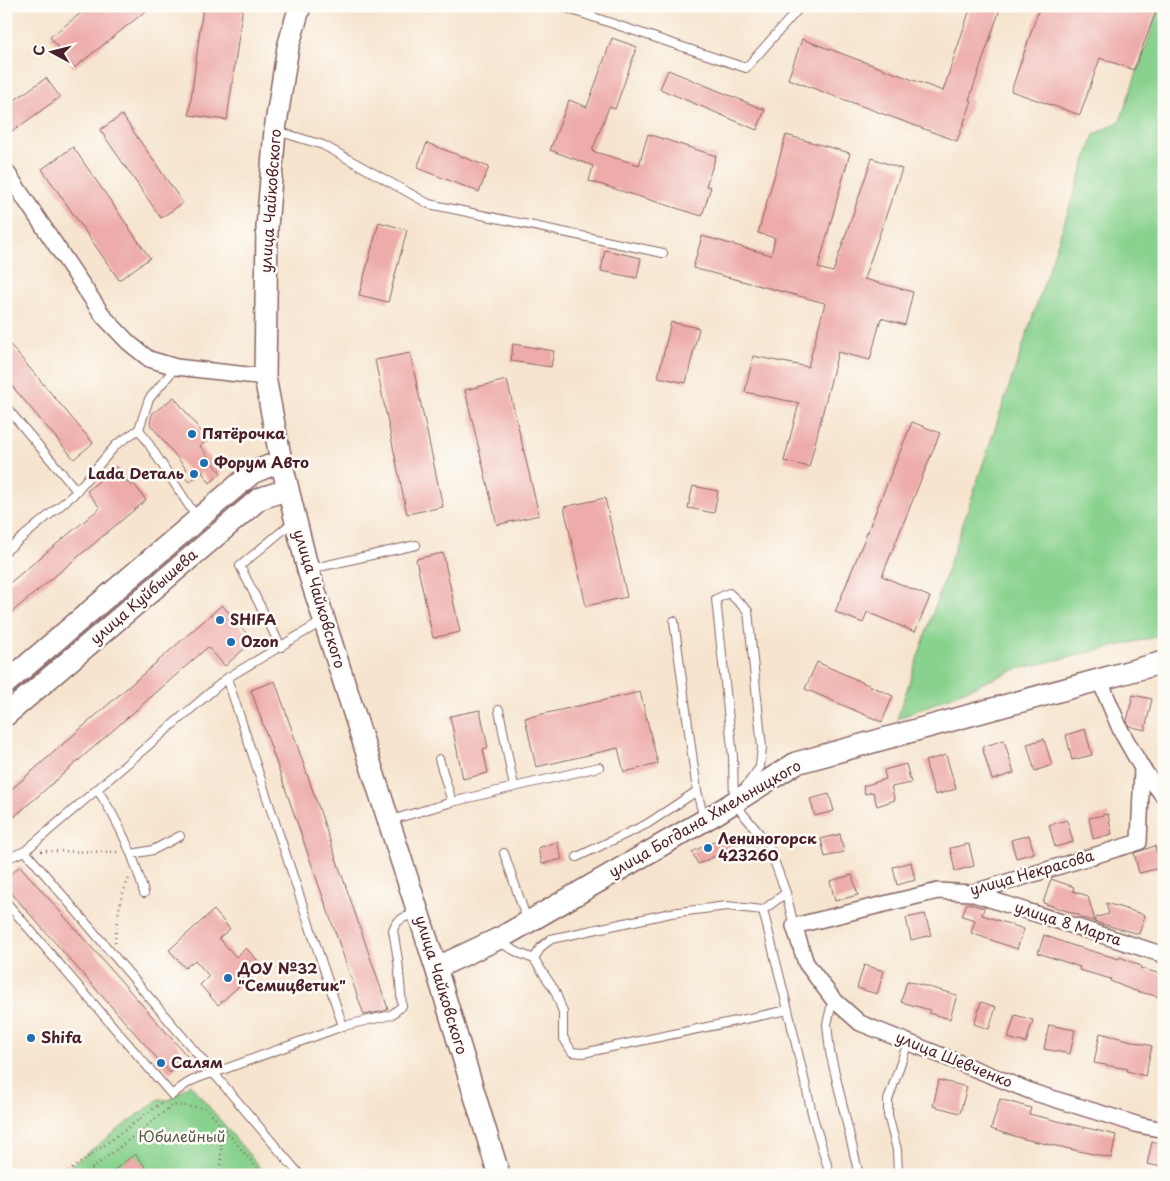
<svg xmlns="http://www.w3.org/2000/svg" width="1170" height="1181" viewBox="0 0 1170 1181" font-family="'Playpen Sans',sans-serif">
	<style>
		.green { fill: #89d28e; stroke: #6a785c }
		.building { fill: #edaba9 }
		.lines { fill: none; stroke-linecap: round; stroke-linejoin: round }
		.lane-casing { stroke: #866464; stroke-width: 10 }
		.street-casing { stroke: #866464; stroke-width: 18 }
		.secondary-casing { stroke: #866464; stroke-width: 24 }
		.path { stroke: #866464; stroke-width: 2.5; stroke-dasharray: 1 4; stroke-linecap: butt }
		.lane { stroke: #fff; stroke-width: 8 }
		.street { stroke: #fff; stroke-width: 15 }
		.secondary { stroke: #fff; stroke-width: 21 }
		.poi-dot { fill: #1f6fb2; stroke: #fdfcf7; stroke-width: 2 }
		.labels { text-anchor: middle; stroke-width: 5; stroke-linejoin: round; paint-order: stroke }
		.street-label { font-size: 15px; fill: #4a1f2b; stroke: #fdfcf7 }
		.poi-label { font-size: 15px; font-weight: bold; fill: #4a1f2b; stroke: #fdfcf7; text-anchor: start }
		.park-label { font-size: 15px; fill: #5d5549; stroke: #fdfcf7 }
	</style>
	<rect width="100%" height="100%" fill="#fdfcf7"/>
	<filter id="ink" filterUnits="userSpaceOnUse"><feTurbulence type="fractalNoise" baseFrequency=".02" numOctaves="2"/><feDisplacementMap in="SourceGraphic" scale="10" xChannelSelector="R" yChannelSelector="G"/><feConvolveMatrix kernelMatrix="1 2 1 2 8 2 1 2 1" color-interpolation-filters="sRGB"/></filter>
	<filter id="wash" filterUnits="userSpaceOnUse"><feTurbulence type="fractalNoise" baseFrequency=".0096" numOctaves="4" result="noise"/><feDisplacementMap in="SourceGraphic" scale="20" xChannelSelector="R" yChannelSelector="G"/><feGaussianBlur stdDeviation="1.12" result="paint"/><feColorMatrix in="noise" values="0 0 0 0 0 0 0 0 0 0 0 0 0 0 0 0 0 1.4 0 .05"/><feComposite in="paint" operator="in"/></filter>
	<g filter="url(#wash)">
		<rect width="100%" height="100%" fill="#f6e4ce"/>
		<path class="green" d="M1160,6H1164V635L1014,670L897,719L1094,135L1120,121Z
			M190,1084L266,1175H58L159,1099L170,1100Z"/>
		<g id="blocks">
			<path class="building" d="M90,6H152L74,68L50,37Z
				M203,6H243L227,120L189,115Z
				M971,6H1001L969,100L972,101L957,141L788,79L802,39L943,91Z
				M1040,6H1158L1134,70L1100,58L1080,115L1011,91Z
				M612,38L637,47L615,109L609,107L592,151L639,165L648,134L716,156L706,186L711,187L702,216L589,181L593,166L550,150L569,100L587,107Z
				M668,70L765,110L757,130L660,89Z
				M46,78L60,97L13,131L6,121V106Z
				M122,115L183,203L161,218L100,130Z
				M786,135L850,153L818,268L833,272L872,158L902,169L864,279L913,292L905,325L881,318L870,360L838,352L809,467L784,461L799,403L745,392L753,356L808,367L825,303L693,268L702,236L771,255L775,238L758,233Z
				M427,143L489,167L479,192L417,168Z
				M73,147L150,258L119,280L42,169Z
				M379,222L407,230L388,302L359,295Z
				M605,250L641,258L637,278L601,271Z
				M671,322L699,328L686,383L658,377Z
				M6,340L93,443L74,459L6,379Z
				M513,344L554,351L551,367L511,361Z
				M410,353L443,507L407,514L375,360Z
				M507,380L539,515L497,525L465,390Z
				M174,397L208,440L200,446L221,473L210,483L202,472L189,482L182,474L187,470L150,424L152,414Z
				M912,422L940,433L882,576L930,597L915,632L867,612L863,623L835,612Z
				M116,467L131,486L134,484L146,500L6,617V586L100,508L87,491Z
				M693,486L718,491L714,513L688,508Z
				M605,498L627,597L586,606L564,507Z
				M443,553L460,632L433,638L416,559Z
				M222,605L253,641L225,666L208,647L6,824V794Z
				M817,662L893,696L882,722L805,689Z
				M275,681L388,1009L384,1011L364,1015L251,690Z
				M640,692L658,764L624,772L618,748L536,767L525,718Z
				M1133,695L1152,699L1145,730L1129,726L1127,721Z
				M480,710L488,748L483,749L488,773L463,779L450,716Z
				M1085,729L1092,755L1072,760L1066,735Z
				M1044,739L1052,765L1035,771L1027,744Z
				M1004,740L1014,773L992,780L982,747Z
				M946,755L956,789L935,795L925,761Z
				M906,764L911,783L891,787L895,800L877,806L873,792L865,794L863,786L886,779L884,770Z
				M829,794L834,811L815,816L810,799Z
				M1108,814L1112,834L1093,839L1089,818Z
				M1067,820L1073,842L1055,847L1049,825Z
				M729,834L735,847L698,864L692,852Z
				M840,834L844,852L825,857L821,839Z
				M1029,835L1034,853L1016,858L1011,840Z
				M557,842L562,859L542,864L538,848Z
				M969,844L974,866L955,871L950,848Z
				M1155,846L1161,868L1139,873L1134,853Z
				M911,862L915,880L897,885L893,867Z
				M20,866L188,1057L170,1073L6,887V878Z
				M852,875L858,895L835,901L830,881Z
				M1051,879L1074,887L1073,891L1088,896L1095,921L1097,917L1109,914L1106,903L1145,915L1139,934L1094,922V921L1079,917V915L1043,903Z
				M967,903L984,908L982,915L1024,929L1017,949L971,933L975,920L962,916Z
				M214,910L230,929L219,938L236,957L246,948L262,965L218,1005L200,985L209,976L195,960L185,968L169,950Z
				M925,914L931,935L911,940L906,918Z
				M1044,935L1068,944L1119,959L1120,957L1141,966L1140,968L1164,975V998L1132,990L1110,981L1111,979L1079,970L1080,967L1038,953Z
				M864,965L884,971L877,994L857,988Z
				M907,981L957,995L950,1019L929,1013L930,1010L901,1002Z
				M981,1002L996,1007L989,1029L974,1024Z
				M1015,1015L1033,1020L1026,1043L1008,1038Z
				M1049,1025L1075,1030L1070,1054L1044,1049Z
				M1100,1033L1152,1046L1145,1076L1127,1071L1128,1069L1094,1063Z
				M939,1080L967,1087L960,1113L933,1106Z
				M1000,1099L1031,1108L1029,1114L1116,1135L1111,1158L1024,1139L991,1129Z
				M1152,1142L1164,1144V1167L1147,1164Z
				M135,1154L151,1175H108Z"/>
		</g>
	</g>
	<g filter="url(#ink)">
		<use href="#blocks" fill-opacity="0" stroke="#866464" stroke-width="1"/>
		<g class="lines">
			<g class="lane-casing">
				<path id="lane" d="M560,6L746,68L801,6
					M277,131L323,145L429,204L663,253
					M6,407L77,491
					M139,429L197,518
					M6,551L73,495L116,445L139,429L149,399L176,367
					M310,569L416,545
					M674,621L697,791L704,819
					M281,647L240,566L294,521
					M227,678L343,1026
					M514,787L599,767
					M97,789C119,822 134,855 144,893
					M452,802L514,787L499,710
					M391,820L452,802L439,759
					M504,853L527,920
					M132,854L153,850L180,836
					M577,857L647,824L697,791
					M6,859L25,851
					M786,893L794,926
					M6,902L172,1095C187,1082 195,1078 214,1073L343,1026L391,1015L402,1006L398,960L393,930L396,923L403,918L417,913
					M499,942L519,953L534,959L555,991L563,1012V1037L572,1052L583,1053L788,1010L763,910L786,893L768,844L734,803L733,757L716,599L729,593L748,611L762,747L760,767L746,786
					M534,959L541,947L551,939L671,913L727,906L763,910
					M833,999L827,1024L830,1052L859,1175
					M788,1010L813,1117L830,1175
					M300,1175L25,851L227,678L323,621
					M898,1175L897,1150L888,1115V1100L908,1042"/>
			</g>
			<g class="street-casing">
				<path id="street" d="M6,171L104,317L129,343L149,359L176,367L265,377
					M1100,681L1121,731L1142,768L1164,797
					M1142,768L1139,842L971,893L938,891L794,926L806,963L833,999L860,1023L1035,1093L1139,1125L1164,1130
					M971,893L1164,955"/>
			</g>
			<g class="secondary-casing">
				<path id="secondary" d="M300,6L288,47L275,130L267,227L265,377L281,461L308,570L436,968L499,1175
					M6,683L252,473L281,461
					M6,715L259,499L288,489
					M436,968L504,936L717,813L796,763L1164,662"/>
			</g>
			<path class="path" d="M41,851L121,852
				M115,943L117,919L122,896L129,878
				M64,1175L164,1101
				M84,1175L173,1105L206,1108L263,1175
				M221,1175V1126"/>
			<use href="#lane" class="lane"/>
			<use href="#street" class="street"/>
			<use href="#secondary" class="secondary"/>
		</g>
	</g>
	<g class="poi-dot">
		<circle cx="192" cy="434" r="5"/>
		<circle cx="204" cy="463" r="5"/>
		<circle cx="194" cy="474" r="5"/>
		<circle cx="220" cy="620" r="5"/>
		<circle cx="231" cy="642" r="5"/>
		<circle cx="708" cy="848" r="5"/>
		<circle cx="228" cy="978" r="5"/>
		<circle cx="31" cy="1038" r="5"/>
		<circle cx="161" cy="1063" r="5"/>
	</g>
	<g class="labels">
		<g class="street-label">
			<text transform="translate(271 201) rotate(-86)" y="5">улица Чайковского</text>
			<text transform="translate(144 597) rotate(-41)" y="5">улица Куйбышева</text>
			<text transform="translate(319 599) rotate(73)" y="5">улица Чайковского</text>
			<text transform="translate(705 819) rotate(-30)" y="5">улица Богдана Хмельницкого</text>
			<text transform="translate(1032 873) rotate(-16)" y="5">улица Некрасова</text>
			<text transform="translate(1068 924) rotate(18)" y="5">улица 8 Марта</text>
			<text transform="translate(441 985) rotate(73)" y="5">улица Чайковского</text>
			<text transform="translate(954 1060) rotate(22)" y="5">улица Шевченко</text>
		</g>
		<g class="poi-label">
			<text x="202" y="439">Пятёрочка</text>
			<text x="214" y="468">Форум Авто</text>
			<text x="184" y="479" text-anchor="end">Lada Dеталь</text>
			<text x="230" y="625">SHIFA</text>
			<text x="241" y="647">Ozon</text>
			<text x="718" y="844">Лениногорск<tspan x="718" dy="17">423260</tspan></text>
			<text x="238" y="974">ДОУ №32<tspan x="238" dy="17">"Семицветик"</tspan></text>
			<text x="41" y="1043">Shifa</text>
			<text x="171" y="1068">Салям</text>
		</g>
		<g class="park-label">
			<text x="182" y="1142">Юбилейный</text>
		</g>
	</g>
	<rect width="1170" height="1181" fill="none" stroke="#fdfcf7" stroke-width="25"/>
	<g transform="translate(52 52) rotate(277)" stroke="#fdfcf7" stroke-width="4" paint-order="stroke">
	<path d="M0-4L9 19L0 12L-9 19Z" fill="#4a1f2b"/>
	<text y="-8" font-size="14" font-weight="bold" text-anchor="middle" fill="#4a1f2b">С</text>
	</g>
</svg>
